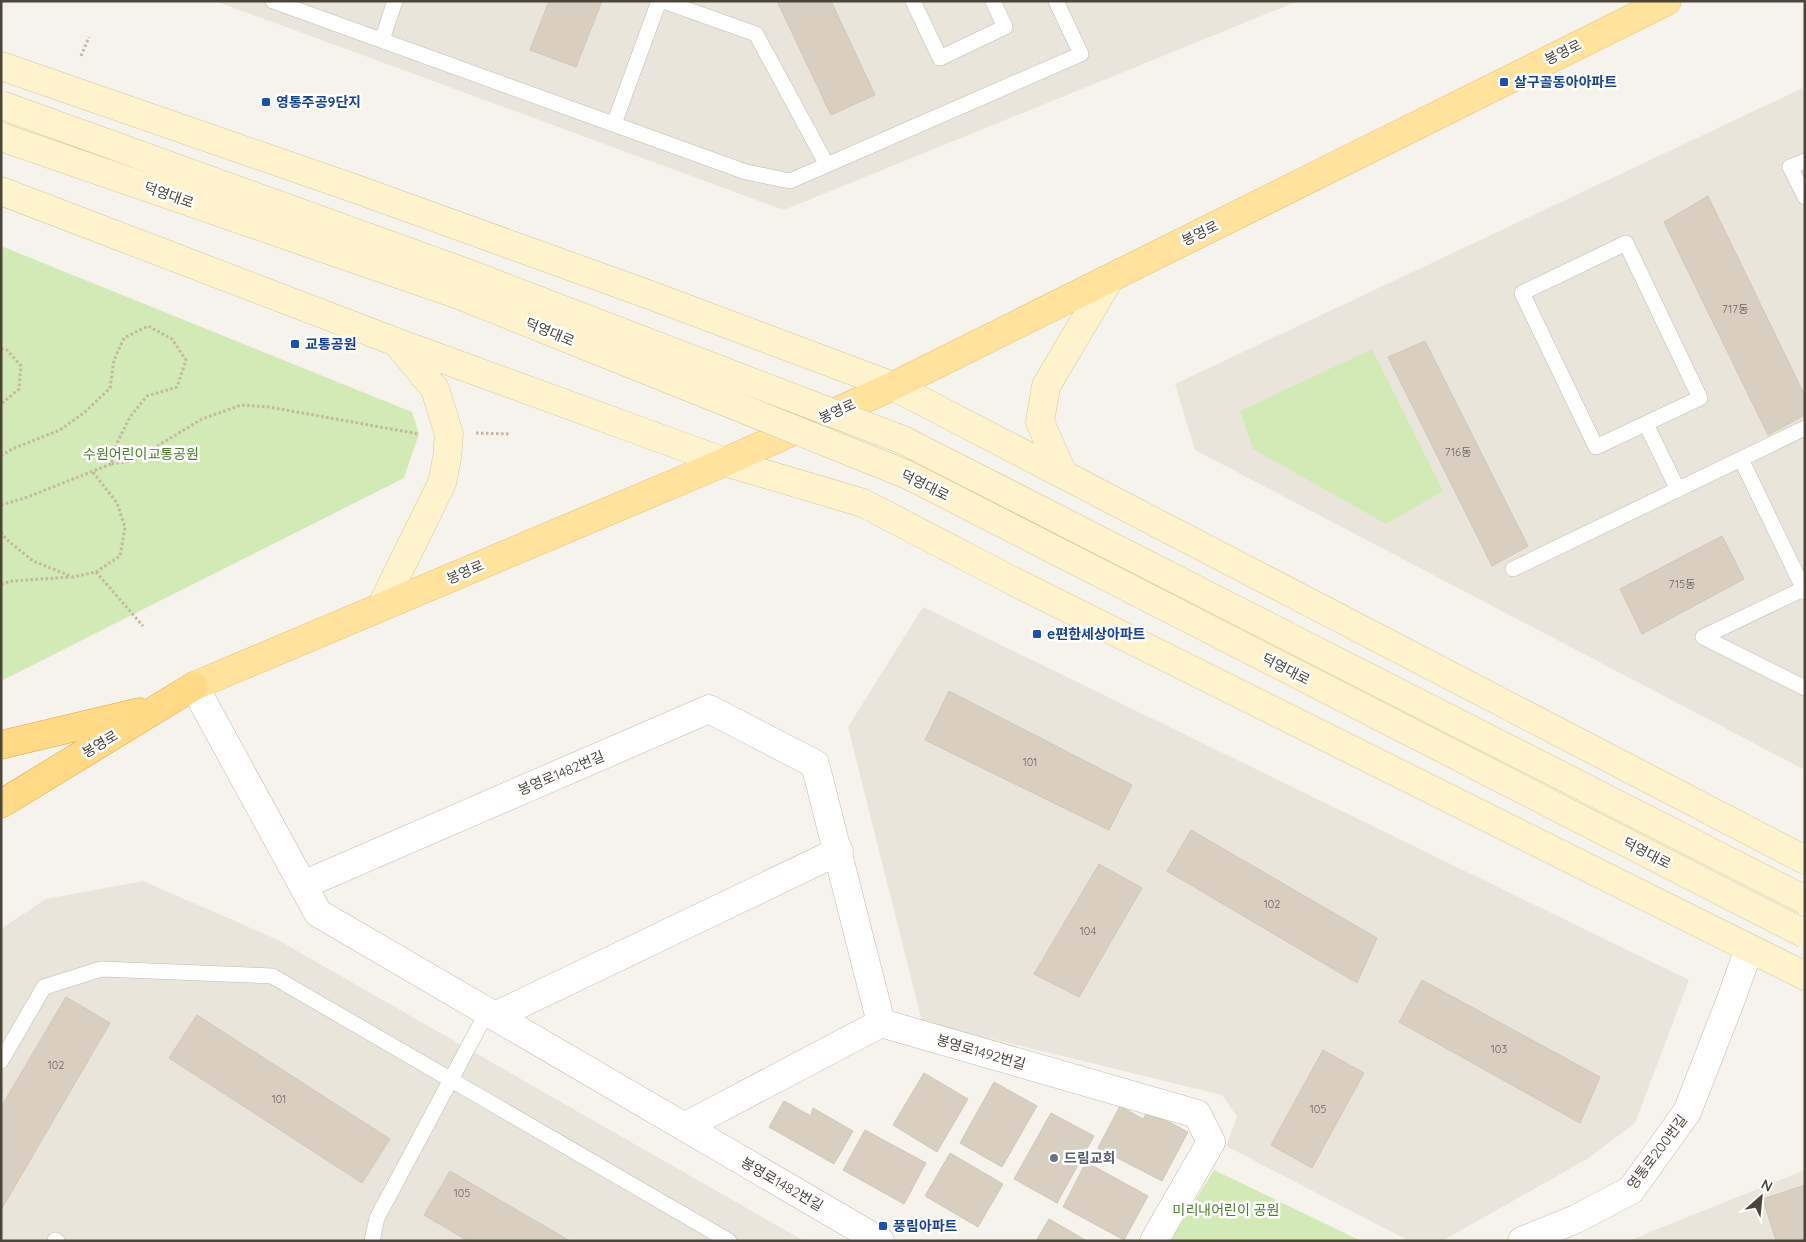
<svg xmlns="http://www.w3.org/2000/svg" width="1806" height="1242" viewBox="0 0 1806 1242" font-family="Quicksand,'Noto Sans KR',sans-serif">
	<style>
		.residential { fill: #eae5da }
		.green { fill: #d2eab5 }
		.building { fill: #d8cfc1; stroke: #d3c7b4 }
		.lines { fill: none; stroke-linecap: round; stroke-linejoin: round }
		.service-casing { stroke: #c2bbae; stroke-width: 16 }
		.minor-casing { stroke: #c2bbae; stroke-width: 29 }
		.secondary-casing { stroke: #d6c79b; stroke-width: 29 }
		.primary-casing { stroke: #e6c16a; stroke-width: 29 }
		.trunk-casing { stroke: #e0a43c; stroke-width: 29 }
		.path { stroke: #c4b79f; stroke-width: 3; stroke-dasharray: 2.5 2.5; stroke-linecap: butt }
		.service { stroke: #fff; stroke-width: 15 }
		.minor { stroke: #fff; stroke-width: 28 }
		.secondary { stroke: #fff3cd; stroke-width: 28 }
		.primary { stroke: #ffe39c; stroke-width: 28 }
		.trunk { stroke: #ffd985; stroke-width: 28 }
		.secondary-bridge-casing { stroke: #d6c79b; stroke-width: 29; stroke-linecap: butt }
		.secondary-bridge { stroke: #fff3cd; stroke-width: 28 }
		.transit-dot { fill: #1a4fb4; stroke: #fff; stroke-width: 2 }
		.worship-dot { fill: #6b7280; stroke: #fff; stroke-width: 2 }
		.labels { text-anchor: middle; stroke-width: 5; stroke-linejoin: round; paint-order: stroke }
		.number-label { font-size: 11px; fill: #6e675b }
		.street-label { font-size: 14px; fill: #4b4439; stroke: #fff }
		.transit-label { font-size: 14px; font-weight: bold; fill: #164399; stroke: #fff; text-anchor: start }
		.park-label { font-size: 14px; fill: #4a7f2a; stroke: #fff }
		.worship-label { font-size: 14px; font-weight: bold; fill: #5b616d; stroke: #fff; text-anchor: start }
	</style>
	<rect width="100%" height="100%" fill="#f6f3ec"/>
	<path class="residential" d="M215,1H1298L784,210Z
		M1805,87V770L1195,450L1175,384Z
		M923,607L1689,980L1635,1123L1587,1159L1442,1241H1409L1226,1146L1237,1117L1222,1095L922,1022L848,727Z
		M143,881L276,939L804,1241H1V929L46,899Z
		M1805,1170V1241H1628Z"/>
	<path class="green" d="M1,246L412,412L419,434L404,478L1,681Z
		M1372,349L1443,491L1386,524L1253,449L1240,411Z
		M1214,1170L1361,1241H1170Z"/>
	<path class="building" d="M549,1H602L576,67L530,50Z
		M777,1H831L875,95L831,115Z
		M1708,196L1805,396V415L1768,435L1664,222Z
		M1425,341L1528,546L1492,566L1388,357Z
		M1722,536L1744,579L1642,634L1620,589Z
		M949,691L1132,785L1109,830L925,740Z
		M1191,830L1377,938L1357,983L1167,871Z
		M1099,864L1142,888L1079,997L1034,974Z
		M1422,980L1600,1077L1580,1123L1399,1022Z
		M66,997L110,1023L1,1210V1107Z
		M197,1015L390,1139L362,1183L169,1058Z
		M1323,1050L1364,1073L1312,1168L1271,1145Z
		M924,1073L968,1099L937,1152L893,1125Z
		M994,1082L1037,1106L1002,1167L960,1143Z
		M784,1101L811,1116L813,1108L853,1131L834,1164L769,1127Z
		M1120,1106L1143,1119L1148,1111L1188,1132L1162,1181L1098,1148Z
		M1051,1113L1094,1136L1057,1203L1014,1179Z
		M865,1130L926,1163L904,1204L843,1170Z
		M950,1153L1003,1184L978,1227L925,1196Z
		M1086,1162L1148,1196L1124,1240L1063,1207Z
		M450,1171L570,1241H468L424,1215Z
		M1805,1185V1241H1776L1763,1199Z
		M1049,1219L1087,1241H1036Z"/>
	<g class="lines">
		<g class="service-casing">
			<path id="service" d="M273,1L746,172L790,181L1081,54L1056,1
				M663,1L756,34L827,165
				M913,1L940,58L1005,27L993,1
				M382,40L395,1
				M614,124L659,1
				M1805,161L1790,167L1805,197
				M1626,243L1700,398L1596,447L1522,293Z
				M1646,424L1678,490
				M1741,459L1805,592
				M1513,569L1805,428
				M1703,637L1805,688
				M1703,637L1803,589
				M1,1061L44,987L101,969L272,976L729,1241
				M55,1240L57,1241
				M372,1241L377,1218L487,1012"/>
		</g>
		<g class="minor-casing">
			<path id="minor" d="M194,686L318,913L880,1241
				M303,885L709,709L815,764L881,1023
				M495,1016L839,851
				M881,1023L1197,1114L1211,1142L1154,1241
				M684,1127L881,1023
				M1522,1241L1576,1219L1631,1190L1687,1112L1730,1002L1749,949"/>
		</g>
		<g class="secondary-casing">
			<path id="secondary" d="M1,66L356,189L650,295L893,386L1805,860
				M1,191L396,342L725,462L863,503L1009,579L1805,976
				M1063,474L1040,422L1046,386L1110,278
				M381,607L442,483L447,458L449,434L435,389L397,343"/>
		</g>
		<g class="primary-casing">
			<path id="primary" d="M194,686L725,462L893,386L1667,1"/>
		</g>
		<g class="trunk-casing">
			<path id="trunk" d="M1,745L139,712
				M1,804L194,686"/>
		</g>
		<path class="path" d="M81,56L89,37
			M1,349L7,350L21,366L19,389L1,404
			M476,433L511,434
			M1,456L12,449L60,430L85,412L110,388L114,360L124,338L148,326L172,339L186,360L177,387L147,396L130,417L118,441L111,464L132,461L202,419L241,405L269,407L419,434
			M1,505L25,498L111,464
			M1,532L6,539L33,561L73,577L96,572L120,556L125,527L117,503L93,472
			M96,572L143,626
			M1,584L12,581L70,577"/>
		<use href="#service" class="service"/>
		<use href="#minor" class="minor"/>
		<use href="#secondary" class="secondary"/>
		<use href="#primary" class="primary"/>
		<use href="#trunk" class="trunk"/>
		<g class="secondary-bridge-casing">
			<path id="secondary-bridge" d="M1,105L467,273L903,440L1805,900
				M1,137L459,295L908,475L1805,934"/>
		</g>
		<use href="#secondary-bridge" class="secondary-bridge"/>
	</g>
	<g class="transit-dot">
		<rect x="1499" y="77" width="10" height="10" rx="2.5"/>
		<rect x="261" y="97" width="10" height="10" rx="2.5"/>
		<rect x="290" y="339" width="10" height="10" rx="2.5"/>
		<rect x="1032" y="629" width="10" height="10" rx="2.5"/>
		<rect x="878" y="1221" width="10" height="10" rx="2.5"/>
	</g>
	<circle class="worship-dot" cx="1054" cy="1158" r="5"/>
	<g class="labels">
		<g class="number-label">
			<text x="1735" y="313">717동</text>
			<text x="1458" y="456">716동</text>
			<text x="1682" y="588">715동</text>
			<text x="1030" y="766">101</text>
			<text x="1272" y="908">102</text>
			<text x="1088" y="935">104</text>
			<text x="1499" y="1053">103</text>
			<text x="56" y="1069">102</text>
			<text x="279" y="1103">101</text>
			<text x="1318" y="1113">105</text>
			<text x="462" y="1197">105</text>
		</g>
		<g class="street-label">
			<text transform="translate(1563 52) rotate(-26)" y="5">봉영로</text>
			<text transform="translate(169 195) rotate(19)" y="5">덕영대로</text>
			<text transform="translate(1200 233) rotate(-26)" y="5">봉영로</text>
			<text transform="translate(550 332) rotate(22)" y="5">덕영대로</text>
			<text transform="translate(837 411) rotate(-24)" y="5">봉영로</text>
			<text transform="translate(925 485) rotate(26)" y="5">덕영대로</text>
			<text transform="translate(465 572) rotate(-23)" y="5">봉영로</text>
			<text transform="translate(1286 669) rotate(27)" y="5">덕영대로</text>
			<text transform="translate(100 744) rotate(-31)" y="5">봉영로</text>
			<text transform="translate(561 773) rotate(-23)" y="5">봉영로1482번길</text>
			<text transform="translate(1647 853) rotate(27)" y="5">덕영대로</text>
			<text transform="translate(981 1052) rotate(16)" y="5">봉영로1492번길</text>
			<text transform="translate(1657 1152) rotate(-53)" y="5">영통로200번길</text>
			<text transform="translate(782 1184) rotate(30)" y="5">봉영로1482번길</text>
		</g>
		<g class="transit-label">
			<text x="1514" y="87">살구골동아아파트</text>
			<text x="276" y="107">영통주공9단지</text>
			<text x="305" y="349">교통공원</text>
			<text x="1047" y="639">e편한세상아파트</text>
			<text x="893" y="1231">풍림아파트</text>
		</g>
		<g class="park-label">
			<text x="141" y="459">수원어린이교통공원</text>
			<text x="1226" y="1215">미리내어린이 공원</text>
		</g>
		<g class="worship-label">
			<text x="1064" y="1163">드림교회</text>
		</g>
	</g>
	<rect width="1806" height="1242" fill="none" stroke="#4b4439" stroke-width="5"/>
	<g transform="translate(1761 1197) rotate(27)" stroke="#ffffff" stroke-width="4" paint-order="stroke">
	<path d="M0-4L9 19L0 12L-9 19Z" fill="#4b4439"/>
	<text y="-8" font-size="14" font-weight="bold" text-anchor="middle" fill="#4b4439">N</text>
	</g>
</svg>
